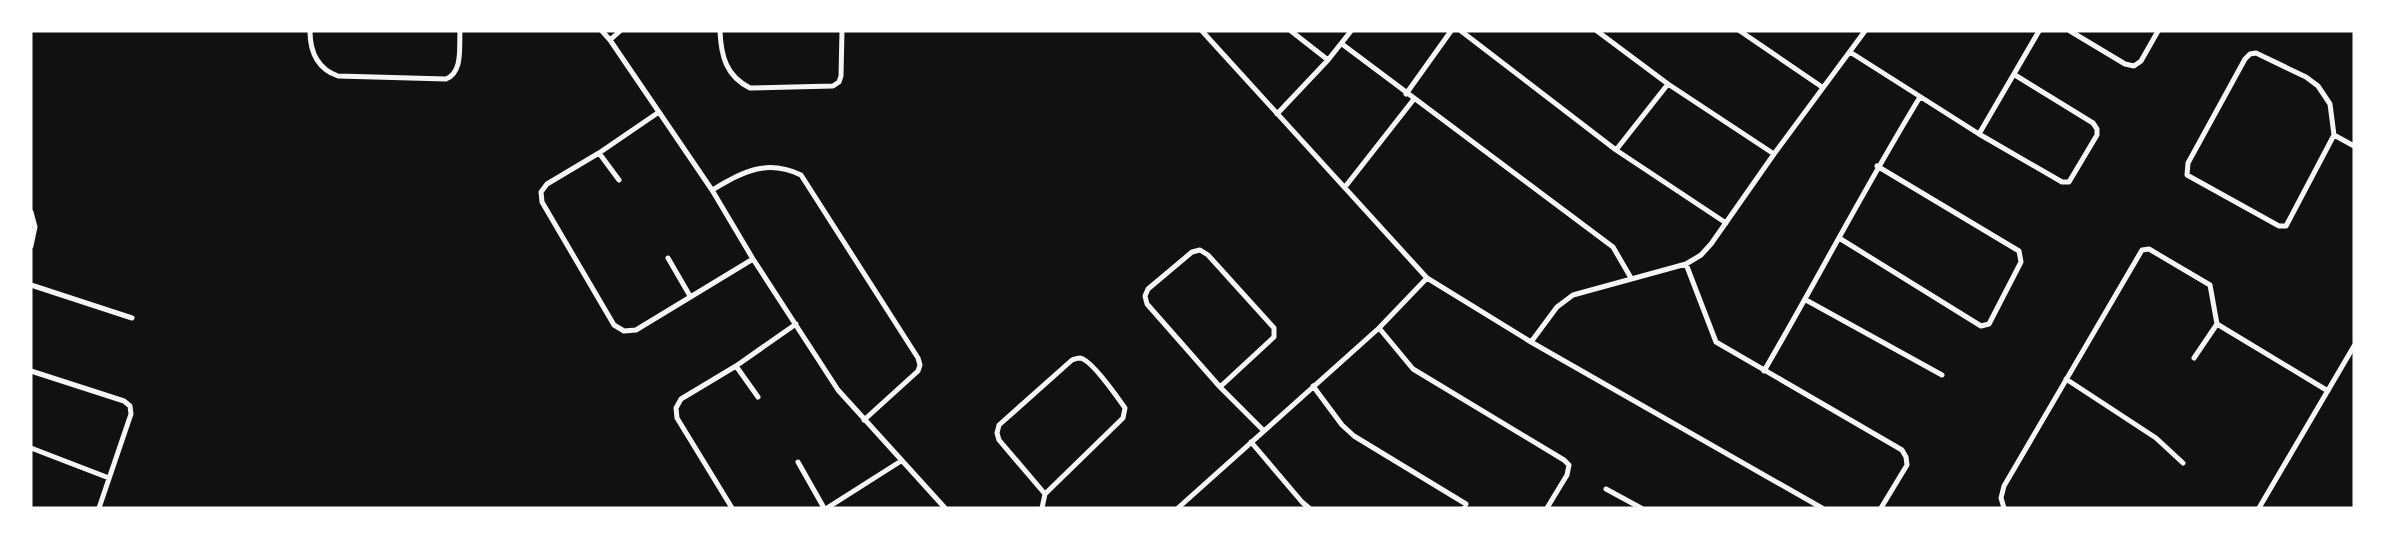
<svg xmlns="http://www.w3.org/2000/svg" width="2385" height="539" viewBox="0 0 2385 539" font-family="Raleway,sans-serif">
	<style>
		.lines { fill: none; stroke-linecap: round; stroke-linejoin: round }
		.minor { stroke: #f5f5f5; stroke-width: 5 }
	</style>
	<rect width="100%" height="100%" fill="#111"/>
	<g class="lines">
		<path class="minor" d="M310,31C310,52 318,69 338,76L446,79C463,72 459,48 460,31
			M602,31L610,40L712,190L753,259L838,390L945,508
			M720,31C721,56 726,76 750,88L833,86L839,82L841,76L842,31
			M1202,31L1427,278L1531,342L1822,508
			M1291,31L1328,60
			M1461,31L1616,150
			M1597,31L1668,84
			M1740,31L1822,87
			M2070,31L2125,64L2134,66L2141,61L2158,31
			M610,40L620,31
			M1342,44L1613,247L1631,278
			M1850,52L1979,134L2062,182H2069L2097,135V129L2093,123L2015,75
			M2256,53L2306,77L2318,86L2330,104L2334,135L2286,226H2279L2187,175L2188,163L2245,59L2250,54Z
			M1406,94L1451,31
			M659,112L599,153L547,184L541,192L542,202L614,325L624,331L636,330L753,259
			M1277,114L1328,60L1351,31
			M1979,134L2039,31
			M2334,135L2354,146
			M599,153L619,180
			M1345,187L1414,99
			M712,190C742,173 765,158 801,175L918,358L920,365L918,371L864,420
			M31,212L35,227L31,246
			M1726,223L1616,150L1668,84L1774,154
			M1839,238L1981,326L1989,324L2021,262L2019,251L1877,166
			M668,258L690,296
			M1686,264L1716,342L1902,450L1906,457L1907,465L1881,508
			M31,285L132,318
			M1806,300L1942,375
			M1379,328L1413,369L1564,460L1569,465L1567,475L1547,508
			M1531,342L1557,307L1573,295L1686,264L1701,255L1711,244L1774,154L1865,31
			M2194,358L2217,324
			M736,366L758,397
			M31,371L124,401L130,406L131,414L99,508
			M1764,371C1817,280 1865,187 1920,97
			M2066,379L2156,438L2183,463
			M1313,386L1342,425L1354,436L1466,504L1464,508
			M1220,387L1274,337V328L1208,255L1200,250L1192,252L1148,289L1145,296L1147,304L1220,387L1263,430
			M1251,442L1302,502L1309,508
			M31,448L109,478
			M798,462L824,508
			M1606,489L1641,508
			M732,508L677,418L676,408L681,399L736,366L796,324
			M827,508L901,461
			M1042,508L1045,494L1123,418L1125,408C1118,398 1091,359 1080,358C1077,358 1075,359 1072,360L999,425L997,433L999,440L1045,494
			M1178,508L1379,328L1427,278
			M2004,508L2001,498L2004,486L2142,250L2149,249L2210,285L2217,324L2328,391
			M2259,508L2354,346"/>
	</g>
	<rect width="2385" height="539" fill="none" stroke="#ffffff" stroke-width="65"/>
</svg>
